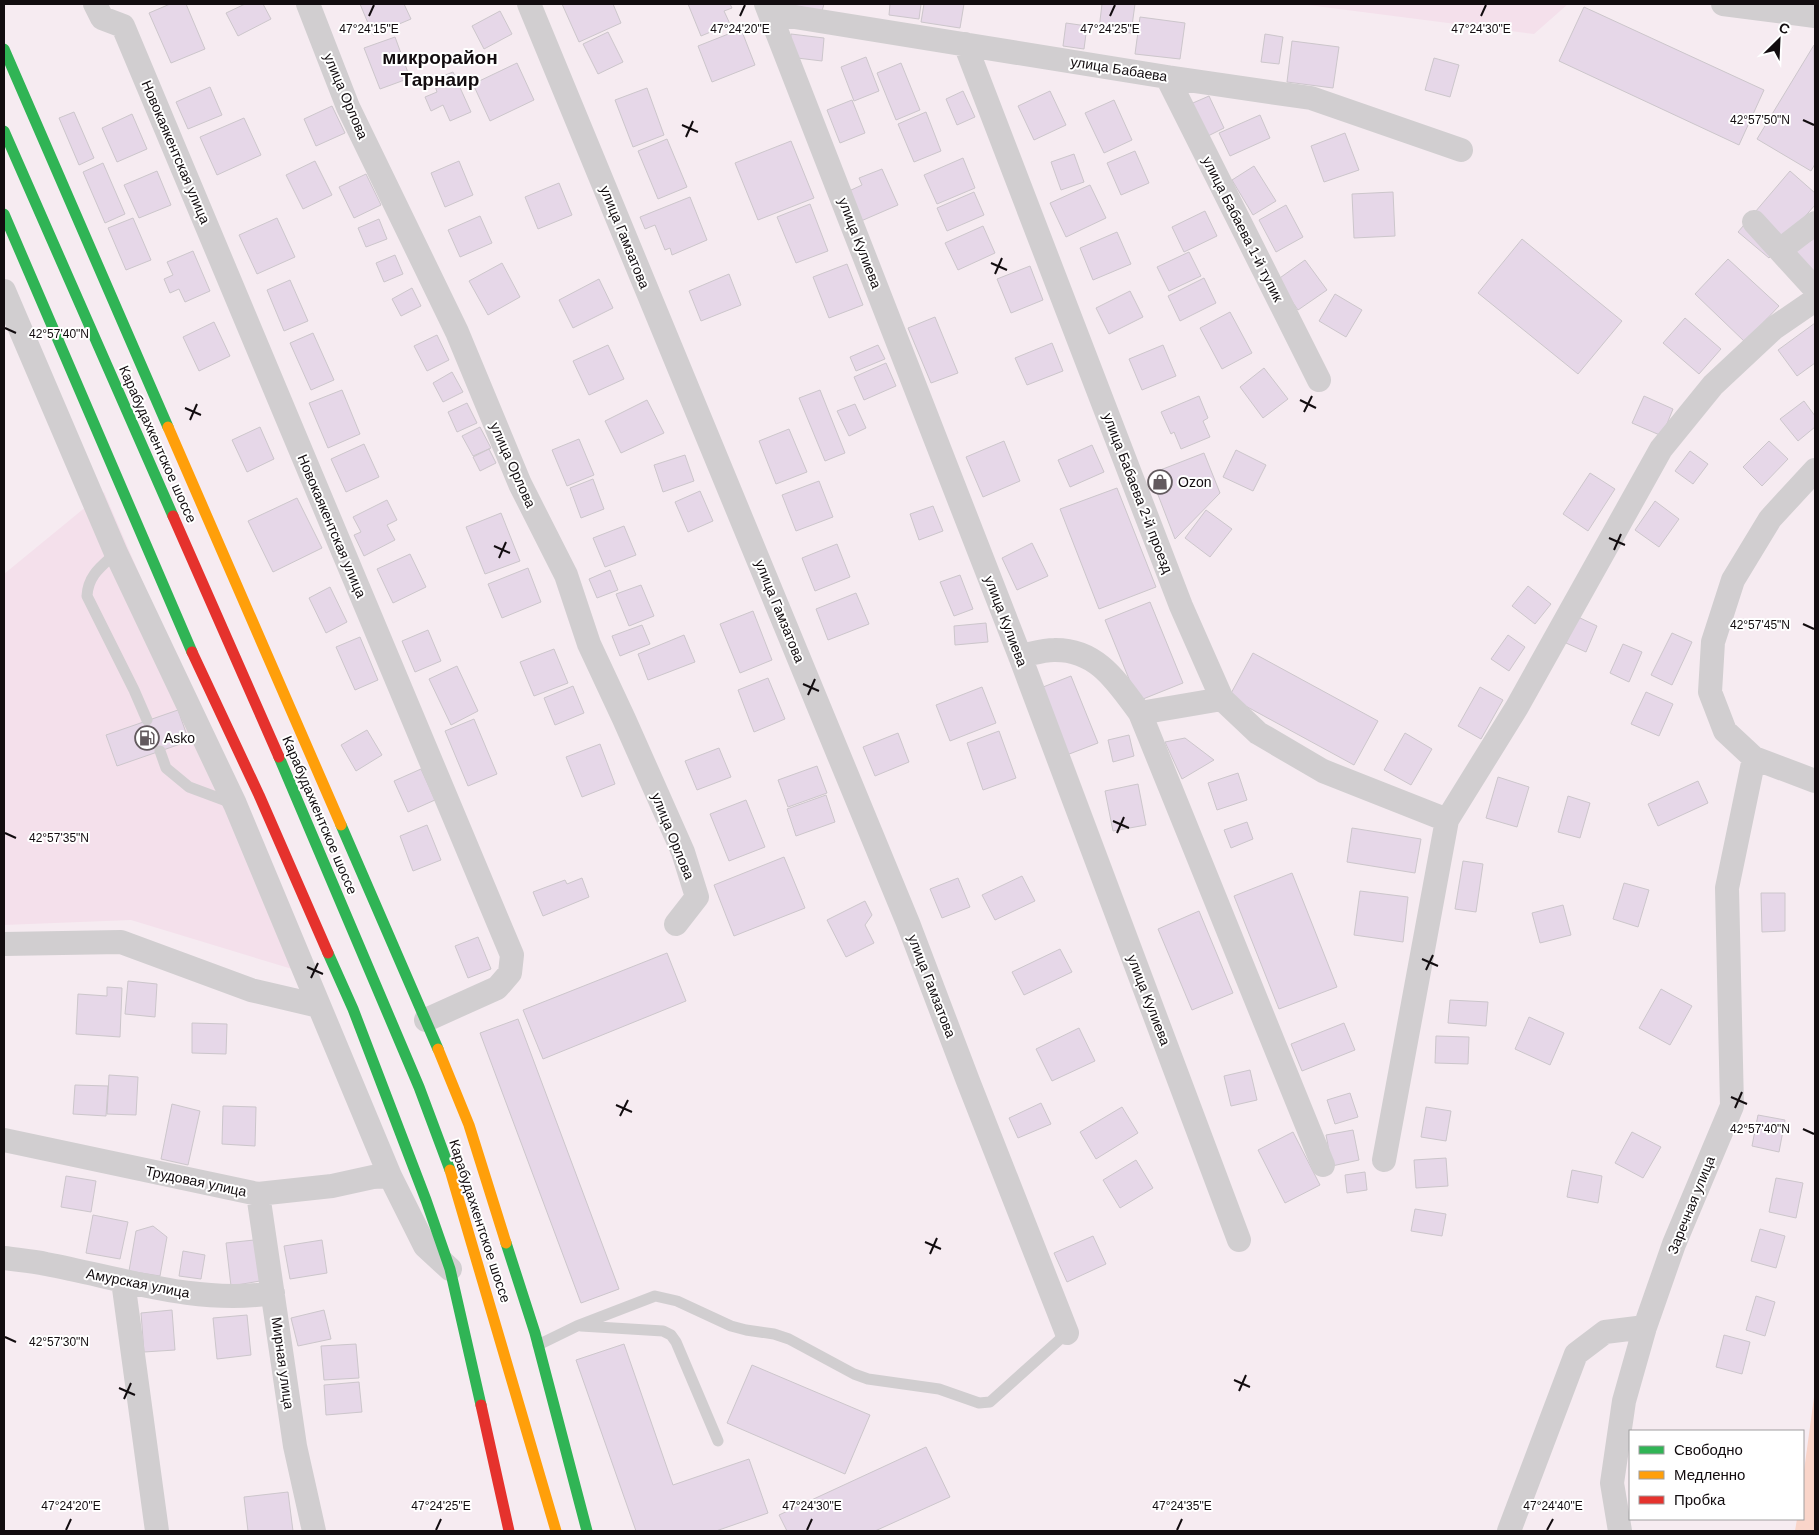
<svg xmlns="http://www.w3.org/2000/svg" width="1819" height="1535" viewBox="0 0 1819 1535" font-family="Arial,sans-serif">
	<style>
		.built { fill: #f4e0eb }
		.green { fill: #f9d4c9 }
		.building { fill: #e6d7e8; stroke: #ccc6cb }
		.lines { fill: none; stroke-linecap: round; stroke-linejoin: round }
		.lane { stroke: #d1ced0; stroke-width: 11 }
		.street { stroke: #d1ced0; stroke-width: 24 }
		.fast { stroke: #30b455; stroke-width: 11 }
		.slow { stroke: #ff9f0a; stroke-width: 11 }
		.jam { stroke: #e5322d; stroke-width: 11 }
		.ticks { fill: none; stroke: #120c0f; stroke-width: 2 }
		.labels { text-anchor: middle; stroke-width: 4; stroke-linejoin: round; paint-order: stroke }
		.street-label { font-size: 14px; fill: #120c0f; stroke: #fff }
		.poi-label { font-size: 14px; fill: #120c0f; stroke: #fff; text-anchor: start }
		.district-label { font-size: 19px; font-weight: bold; fill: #120c0f; stroke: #fff }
		.ticks-label { font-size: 12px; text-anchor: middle; fill: #120c0f; stroke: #fff; stroke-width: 4; stroke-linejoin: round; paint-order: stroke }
	</style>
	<rect width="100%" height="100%" fill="#f6ebf1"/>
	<path class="built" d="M1300,4H1568L1534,34Z
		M104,492L312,975L131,920L4,925V574Z"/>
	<path class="green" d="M1815,1390V1531H1795L1797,1519H1803V1478Z"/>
	<path class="building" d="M170,4H186L205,49L171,63L149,13Z
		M245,4H263L271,19L238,36L226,13Z
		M360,4H404L411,19L373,35Z
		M562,4H613L621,23L579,42Z
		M688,4H730L732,8L724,11L730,24L701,36Z
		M785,4H824L822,11Z
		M890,4H921L919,19L889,15Z
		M924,4H964L960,28L921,22Z
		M1102,4H1135L1131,33L1099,29Z
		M1584,7L1764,90L1739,145L1559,61Z
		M500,11L512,34L484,49L472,26Z
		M1140,17L1185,23L1180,59L1135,54Z
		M1066,23L1087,26L1084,49L1063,46Z
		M741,29L755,65L712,82L698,46Z
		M608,32L623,62L598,74L583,44Z
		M791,34L824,38L822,61L789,57Z
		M1265,34L1283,37L1279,64L1261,62Z
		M395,37L410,78L380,89L364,48Z
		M1292,41L1339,47L1333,88L1287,82Z
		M1814,45L1815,164L1811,171L1757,139Z
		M866,57L879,91L854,101L841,67Z
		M1434,58L1459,65L1450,97L1425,90Z
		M517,63L534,100L490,121L473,84Z
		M901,63L920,110L896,120L877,73Z
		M453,72L471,112L450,121L443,105L431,111L425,97L437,92L433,80Z
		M210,87L222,115L188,129L176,102Z
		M647,88L664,135L633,147L615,100Z
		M963,91L975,117L957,125L946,99Z
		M1050,91L1066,125L1034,140L1018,106Z
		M1209,96L1224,128L1202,139L1186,106Z
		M852,100L865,133L840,143L827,110Z
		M1114,100L1132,140L1104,153L1085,113Z
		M332,106L345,133L316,146L304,119Z
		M74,112L94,158L79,165L59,118Z
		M926,112L941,151L914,162L898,124Z
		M132,114L147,149L117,162L102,128Z
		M1260,115L1270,138L1230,156L1219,133Z
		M244,118L261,155L217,175L200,137Z
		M1345,133L1359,170L1324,182L1311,146Z
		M667,139L687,187L658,199L638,151Z
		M791,141L814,198L758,220L735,163Z
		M1135,151L1149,183L1121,195L1107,163Z
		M1074,154L1084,182L1061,190L1051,162Z
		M963,158L975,188L937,204L924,175Z
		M315,161L332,195L303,209L286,175Z
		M459,161L473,195L445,207L431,173Z
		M103,163L125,214L105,223L83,172Z
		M1254,166L1276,201L1253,215L1232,180Z
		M882,169L898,205L861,221L849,191L862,185L859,178Z
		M157,171L171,205L139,218L124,185Z
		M1790,171L1815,193V205L1769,258L1738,232Z
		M366,174L381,205L354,218L339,187Z
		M559,183L572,215L538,229L525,197Z
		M1090,185L1106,218L1066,237L1050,203Z
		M974,192L984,215L947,231L937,208Z
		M1393,192L1395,236L1354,238L1352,194Z
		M690,197L707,240L672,255L670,248L665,250L655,225L645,229L640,217Z
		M810,204L828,251L796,263L777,217Z
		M1286,205L1303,237L1276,252L1259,220Z
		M1205,211L1217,236L1184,252L1172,227Z
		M480,216L492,243L460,257L448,230Z
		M133,218L151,260L126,270L108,228Z
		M277,218L295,257L257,274L239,235Z
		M379,219L387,239L366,247L358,228Z
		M983,226L995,253L958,270L945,243Z
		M1117,232L1131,264L1093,280L1080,248Z
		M1815,238V279L1792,253Z
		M1522,239L1622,321L1578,374L1478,293Z
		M193,251L210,291L185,302L179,289L170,293L164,279L173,275L167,262Z
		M1189,252L1201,276L1169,291L1157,267Z
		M395,255L403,274L384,282L376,263Z
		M1728,259L1779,306L1745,342L1695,294Z
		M1305,260L1327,290L1298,310L1277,280Z
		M502,263L520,297L488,315L469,281Z
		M847,264L863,305L829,318L813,277Z
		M1030,266L1043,300L1011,313L997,279Z
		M729,274L741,305L701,321L689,291Z
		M1204,278L1216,303L1180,321L1168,296Z
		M599,279L613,308L573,328L559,300Z
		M290,280L308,321L284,331L267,290Z
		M412,288L421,306L401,316L392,299Z
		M1130,291L1143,317L1109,334L1096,308Z
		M1335,294L1362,310L1346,337L1319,321Z
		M1230,312L1252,353L1222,369L1200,328Z
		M935,317L958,373L931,383L908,328Z
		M1685,318L1721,349L1699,374L1663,343Z
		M214,322L230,356L199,371L183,337Z
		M1815,323V363L1797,376L1778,350Z
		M313,333L334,380L311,390L290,343Z
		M437,335L449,360L427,371L414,346Z
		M1052,343L1063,371L1027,385L1015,358Z
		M608,345L624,379L589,395L573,361Z
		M878,345L885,359L856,371L850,357Z
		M1163,345L1176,376L1142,390L1129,359Z
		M886,363L896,386L864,400L854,377Z
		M1264,368L1288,399L1263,418L1240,387Z
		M452,372L463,392L443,402L433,383Z
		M342,390L360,434L328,448L309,403Z
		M820,390L845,453L825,461L799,398Z
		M1199,396L1208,418L1203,421L1210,437L1181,449L1174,432L1171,434L1161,412Z
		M1644,396L1673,409L1662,436L1632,423Z
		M647,400L664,433L621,453L605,421Z
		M1804,401L1815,416V427L1798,441L1780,419Z
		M467,403L477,423L457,432L448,412Z
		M855,404L866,428L849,436L837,411Z
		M260,427L274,459L247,472L232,440Z
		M480,427L491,448L473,456L462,436Z
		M789,429L807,472L776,484L759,441Z
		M579,439L594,475L567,486L552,450Z
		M1004,441L1020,481L983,497L966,457Z
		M1769,441L1788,459L1762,486L1743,467Z
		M364,444L379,477L346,492L331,459Z
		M1092,445L1104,472L1070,487L1058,460Z
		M489,449L496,463L480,471L473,457Z
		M1236,450L1266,465L1253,491L1223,477Z
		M1690,451L1708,464L1693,484L1675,471Z
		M1204,453L1220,493L1175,539L1150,474Z
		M685,455L694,481L663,492L654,465Z
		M1590,473L1615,489L1588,531L1563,514Z
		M593,479L604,509L581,518L570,488Z
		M819,481L833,517L796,531L782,495Z
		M1117,488L1156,587L1099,609L1060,509Z
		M700,491L713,521L688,532L675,502Z
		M297,498L322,548L273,572L248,521Z
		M387,500L397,520L387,525L395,540L364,556L354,535L361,532L353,517Z
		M1655,501L1679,519L1659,547L1635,530Z
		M933,506L943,531L919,540L910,514Z
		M1206,510L1232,529L1210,557L1185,538Z
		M501,513L520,561L485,574L466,527Z
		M624,526L636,555L605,567L593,538Z
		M1032,543L1048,576L1017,590L1002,558Z
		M837,544L850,577L815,591L802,558Z
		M410,554L426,587L393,603L377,569Z
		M528,568L541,602L502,618L488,584Z
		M610,570L618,590L597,598L589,579Z
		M960,575L973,609L954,616L940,582Z
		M641,585L654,616L629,626L616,594Z
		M1528,586L1551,604L1535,624L1512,606Z
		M330,587L347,622L326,633L309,598Z
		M856,593L869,624L828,640L816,609Z
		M1150,602L1183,683L1138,701L1105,620Z
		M753,611L772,660L740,673L720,624Z
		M1578,617L1597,626L1586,652L1566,643Z
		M986,623L988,642L955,645L954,626Z
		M642,625L650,644L620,656L612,636Z
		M428,630L441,661L415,672L402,641Z
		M1672,633L1692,642L1672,685L1651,675Z
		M684,635L695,662L648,680L638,654Z
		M1508,635L1525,647L1509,671L1491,659Z
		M360,637L378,680L355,690L336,647Z
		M1623,644L1642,652L1629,682L1610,673Z
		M554,649L568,683L534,696L520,662Z
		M1253,653L1378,721L1354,765L1229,697Z
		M457,666L478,711L451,725L429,679Z
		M1071,676L1098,743L1064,756L1038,689Z
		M768,678L785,719L754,732L738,690Z
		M573,686L584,713L555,725L544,698Z
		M982,687L996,723L950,741L936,705Z
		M1480,687L1503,700L1481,739L1458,726Z
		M1646,692L1673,704L1659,736L1631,724Z
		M178,710L189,741L117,766L106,735Z
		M474,719L497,774L468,786L445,731Z
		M367,730L382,755L356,771L341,745Z
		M999,731L1016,778L983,790L967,743Z
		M898,733L909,762L875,776L863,747Z
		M1405,733L1432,749L1411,785L1384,770Z
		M1129,735L1134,756L1113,762L1108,740Z
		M1185,738L1214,760L1182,779L1165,742Z
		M600,744L615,784L582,797L566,757Z
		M719,748L731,777L697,790L685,761Z
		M817,766L827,793L788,807L778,780Z
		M421,769L435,800L408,812L394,781Z
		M1238,773L1247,800L1217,810L1208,783Z
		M1498,777L1529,787L1517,827L1486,818Z
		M1698,781L1708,803L1658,826L1648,804Z
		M1138,784L1146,825L1113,831L1105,791Z
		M826,795L835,822L796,836L787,809Z
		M1568,796L1590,803L1580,838L1558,832Z
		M746,800L765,847L729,861L710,814Z
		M1247,822L1253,839L1231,848L1224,830Z
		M427,825L441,860L413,871L400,836Z
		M1352,828L1421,839L1415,873L1347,862Z
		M784,857L805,908L734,936L714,885Z
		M1463,861L1483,864L1476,912L1455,909Z
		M1292,873L1337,987L1279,1009L1234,896Z
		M1022,876L1035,901L995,920L982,895Z
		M582,878L589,897L543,916L533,892L565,880L567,884Z
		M958,878L970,907L942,918L930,889Z
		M1624,883L1649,890L1638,927L1613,919Z
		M1360,891L1408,897L1403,942L1354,935Z
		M1761,893H1785V931L1762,932Z
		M865,901L872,915L865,925L874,943L846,957L827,920Z
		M1563,905L1571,935L1540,943L1532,913Z
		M1199,911L1233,993L1192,1010L1158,929Z
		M478,937L491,969L468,978L455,946Z
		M1060,949L1072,972L1024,995L1012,972Z
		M667,953L686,1001L543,1059L523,1010Z
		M128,981L157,984L155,1017L125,1014Z
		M107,987L122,988L120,1037L76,1034L78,994L107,996Z
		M1661,989L1692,1006L1670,1045L1639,1028Z
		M1450,1000L1488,1002L1486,1026L1448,1023Z
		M1529,1017L1564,1033L1550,1065L1515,1049Z
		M518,1019L619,1289L581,1303L480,1033Z
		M192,1023L227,1024L226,1054L192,1053Z
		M1344,1023L1355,1050L1302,1071L1291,1044Z
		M1079,1028L1095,1061L1052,1081L1036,1049Z
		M1436,1036L1469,1037L1468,1064L1435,1063Z
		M1250,1070L1257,1100L1231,1106L1224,1076Z
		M109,1075L138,1077L136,1115L107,1114Z
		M75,1085L108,1086L106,1116L73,1114Z
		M1350,1093L1358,1117L1335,1124L1327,1100Z
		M1041,1103L1051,1124L1018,1138L1009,1118Z
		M172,1104L200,1111L188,1165L161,1159Z
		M223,1106L256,1107L255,1146L222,1144Z
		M1122,1107L1138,1133L1096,1159L1080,1132Z
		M1426,1107L1451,1111L1446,1141L1421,1137Z
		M1758,1115L1785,1120L1779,1152L1752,1146Z
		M1353,1130L1359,1160L1332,1166L1326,1135Z
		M1293,1132L1320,1185L1285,1203L1258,1150Z
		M1632,1132L1661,1147L1643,1178L1615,1163Z
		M1446,1158L1448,1186L1416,1188L1414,1160Z
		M1136,1160L1153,1188L1120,1208L1103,1180Z
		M1572,1170L1602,1176L1598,1203L1567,1197Z
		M1365,1172L1367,1190L1347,1193L1345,1175Z
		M66,1176L96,1181L91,1212L61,1207Z
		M1776,1178L1803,1183L1796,1218L1769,1212Z
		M1415,1209L1446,1214L1442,1236L1411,1231Z
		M93,1215L128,1222L120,1259L86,1253Z
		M153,1226L167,1237L160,1276L129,1271L136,1231Z
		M1760,1229L1785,1236L1776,1268L1751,1261Z
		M1093,1236L1106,1264L1067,1282L1054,1253Z
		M254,1240L260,1281L231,1286L226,1243Z
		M322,1240L327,1273L290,1279L284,1246Z
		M183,1251L205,1255L201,1279L179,1276Z
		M1756,1296L1775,1302L1765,1336L1746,1330Z
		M172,1310L175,1350L144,1352L141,1313Z
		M324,1310L331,1339L298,1346L291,1318Z
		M247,1315L251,1355L217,1359L213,1318Z
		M1724,1335L1750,1342L1742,1374L1716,1367Z
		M356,1344L359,1378L324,1380L321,1346Z
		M624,1344L673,1485L749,1459L768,1513L716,1531H636L576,1360Z
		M752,1365L870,1415L845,1474L727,1423Z
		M359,1382L362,1412L326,1415L324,1385Z
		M926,1447L950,1497L875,1531H787L779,1515Z
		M288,1492L293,1531H248L244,1497Z"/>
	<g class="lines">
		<path class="lane" d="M116,553C102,566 88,575 87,596L134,690L147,720
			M160,751L166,768L189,787L232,803
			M581,1326L663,1331L671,1335L676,1342L718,1441
			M538,1345L577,1326L655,1296L677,1301L731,1326L746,1330L774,1334L789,1339L854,1374L868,1379L939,1389L979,1403L990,1402L1067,1333"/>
		<path class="street" d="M95,4L102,18L123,26L512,955L510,973L497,988L426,1020
			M308,4L348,107L457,332L520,484L566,575L589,644L624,719L683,852L697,897L676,924
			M529,4L908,923L968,1081L1067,1333
			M766,4L1020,656L1239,1240
			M1723,4L1815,16
			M770,13L1167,77L1311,98L1461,150
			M965,44L1181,606L1222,699L1258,733L1323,771L1447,820
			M1167,77L1319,380
			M1754,222L1815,289
			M1780,250L1815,223
			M4,291L116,553L235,804L390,1176L425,1246L450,1269
			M1815,470L1770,519L1733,580L1713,642L1710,692L1725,731L1754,758L1815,781
			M1020,656C1031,654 1043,650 1054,650C1097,649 1117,682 1140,713L1323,1165
			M1140,713L1222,699
			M4,944L121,942L251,990L319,1006
			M4,1140L258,1194L332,1186L373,1177L390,1176
			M1384,1160L1447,820L1517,707L1661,449L1713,385L1774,328L1815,300
			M258,1194L295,1446L314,1531
			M4,1258C18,1260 32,1261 46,1264C121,1278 196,1305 273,1293
			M123,1281L157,1531
			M1509,1531L1576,1354L1605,1332L1645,1327
			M1620,1531L1612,1483L1624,1401L1645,1327L1674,1244L1732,1106L1727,888L1754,758"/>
		<path class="fast" d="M4,49L168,427
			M4,131L173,516
			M4,214L192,652
			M279,757L419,1087L450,1170
			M341,825L438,1049
			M328,953L353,1009L426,1200L450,1269L481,1405
			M506,1243L535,1333L587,1531"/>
		<path class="slow" d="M168,427L341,825
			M438,1049L469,1125L506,1243
			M450,1170L556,1531"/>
		<path class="jam" d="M173,516L279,757
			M192,652L259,795L328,953
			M481,1405L509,1531"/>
	</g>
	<path class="ticks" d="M369,16L374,5M740,16L745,5M1110,16L1115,5M1481,16L1486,5M1803,120L1814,125M682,125L698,132M686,137L693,121M991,263L1007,270M995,274L1002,258M5,328L16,333M1300,400L1316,408M185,408L201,415M1304,412L1312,396M190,420L197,404M1609,538L1625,545M494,546L510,553M1614,550L1621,534M499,558L506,542M1803,624L1814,629M803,684L819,691M808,695L815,679M1113,821L1129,828M5,833L16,838M1117,833L1124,817M1422,959L1438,966M307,967L323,974M1426,970L1433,955M311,978L318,963M1731,1097L1747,1104M616,1105L632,1112M1735,1108L1742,1092M620,1116L628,1100M1803,1129L1814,1134M925,1242L941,1249M930,1254L937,1238M5,1337L16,1342M1234,1380L1250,1387M119,1388L135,1395M1239,1391L1246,1375M124,1399L131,1383M66,1530L71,1519M436,1530L441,1519M807,1530L812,1519M1177,1530L1182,1519M1547,1530L1553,1519"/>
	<defs>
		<g id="shop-ring" transform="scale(1.25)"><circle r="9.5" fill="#fff" stroke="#625a5e" stroke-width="1.5"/><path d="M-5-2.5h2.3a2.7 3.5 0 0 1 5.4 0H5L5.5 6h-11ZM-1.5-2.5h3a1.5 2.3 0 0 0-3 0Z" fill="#625a5e"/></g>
		<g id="fuel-ring" transform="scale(1.25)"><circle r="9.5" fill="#fff" stroke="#625a5e" stroke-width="1.5"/><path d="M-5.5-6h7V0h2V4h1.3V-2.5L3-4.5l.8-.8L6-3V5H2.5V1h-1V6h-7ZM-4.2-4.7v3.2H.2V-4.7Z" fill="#625a5e"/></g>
	</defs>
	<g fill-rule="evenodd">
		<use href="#shop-ring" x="1160" y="482"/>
		<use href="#fuel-ring" x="147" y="738"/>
	</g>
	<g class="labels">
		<g class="street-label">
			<text transform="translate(1119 69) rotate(9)" y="5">улица Бабаева</text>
			<text transform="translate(346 96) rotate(67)" y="5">улица Орлова</text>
			<text transform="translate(176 152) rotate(67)" y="5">Новокаякентская улица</text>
			<text transform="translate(1243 229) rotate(63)" y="5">улица Бабаева 1-й тупик</text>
			<text transform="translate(625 237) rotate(68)" y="5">улица Гамзатова</text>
			<text transform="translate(860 243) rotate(69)" y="5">улица Кулиева</text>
			<text transform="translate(158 444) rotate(66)" y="5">Карабудахкентское шоссе</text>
			<text transform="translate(513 465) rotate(66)" y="5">улица Орлова</text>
			<text transform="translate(1138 493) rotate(69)" y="5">улица Бабаева 2-й проезд</text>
			<text transform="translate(332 526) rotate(67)" y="5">Новокаякентская улица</text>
			<text transform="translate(780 611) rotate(68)" y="5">улица Гамзатова</text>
			<text transform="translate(1006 621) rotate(69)" y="5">улица Кулиева</text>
			<text transform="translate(320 815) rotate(67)" y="5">Карабудахкентское шоссе</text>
			<text transform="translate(673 836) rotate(68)" y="5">улица Орлова</text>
			<text transform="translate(932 986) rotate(69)" y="5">улица Гамзатова</text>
			<text transform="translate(1149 1000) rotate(69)" y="5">улица Кулиева</text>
			<text transform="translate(196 1181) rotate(12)" y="5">Трудовая улица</text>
			<text transform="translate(1691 1205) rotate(-68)" y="5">Заречная улица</text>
			<text transform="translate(480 1221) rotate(72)" y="5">Карабудахкентское шоссе</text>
			<text transform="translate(138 1283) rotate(11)" y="5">Амурская улица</text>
			<text transform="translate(283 1363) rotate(82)" y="5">Мирная улица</text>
		</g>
		<g class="poi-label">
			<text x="1178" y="487">Ozon</text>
			<text x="164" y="743">Asko</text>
		</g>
		<g class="district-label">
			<text x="440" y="64">микрорайон<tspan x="440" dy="22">Тарнаир</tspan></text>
		</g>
	</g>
	<g class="ticks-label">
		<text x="369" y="33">47°24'15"E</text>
		<text x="740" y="33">47°24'20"E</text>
		<text x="1110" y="33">47°24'25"E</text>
		<text x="1481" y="33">47°24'30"E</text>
		<text x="1760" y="124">42°57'50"N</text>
		<text x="59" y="338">42°57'40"N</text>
		<text x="1760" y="629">42°57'45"N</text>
		<text x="59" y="842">42°57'35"N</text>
		<text x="1760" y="1133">42°57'40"N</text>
		<text x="59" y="1346">42°57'30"N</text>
		<text x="71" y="1510">47°24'20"E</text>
		<text x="441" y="1510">47°24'25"E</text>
		<text x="812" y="1510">47°24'30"E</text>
		<text x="1182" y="1510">47°24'35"E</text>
		<text x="1553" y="1510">47°24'40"E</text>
	</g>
	<rect width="1819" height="1535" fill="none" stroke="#120c0f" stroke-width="10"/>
	<rect x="1629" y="1430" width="175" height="90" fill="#ffffff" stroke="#a09e9f"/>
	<rect x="1639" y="1446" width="25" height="8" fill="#30b455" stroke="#a09e9f"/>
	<text x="1674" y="1455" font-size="15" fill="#120c0f">Свободно</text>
	<rect x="1639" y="1471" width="25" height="8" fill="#ff9f0a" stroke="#a09e9f"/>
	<text x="1674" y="1480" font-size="15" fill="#120c0f">Медленно</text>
	<rect x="1639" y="1496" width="25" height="8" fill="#e5322d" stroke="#a09e9f"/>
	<text x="1674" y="1505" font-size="15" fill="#120c0f">Пробка</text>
	<g transform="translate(1779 40) rotate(24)" stroke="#ffffff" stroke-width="4" paint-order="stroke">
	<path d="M0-4L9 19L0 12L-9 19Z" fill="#120c0f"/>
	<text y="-8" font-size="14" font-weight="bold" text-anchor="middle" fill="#120c0f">С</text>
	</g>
</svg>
